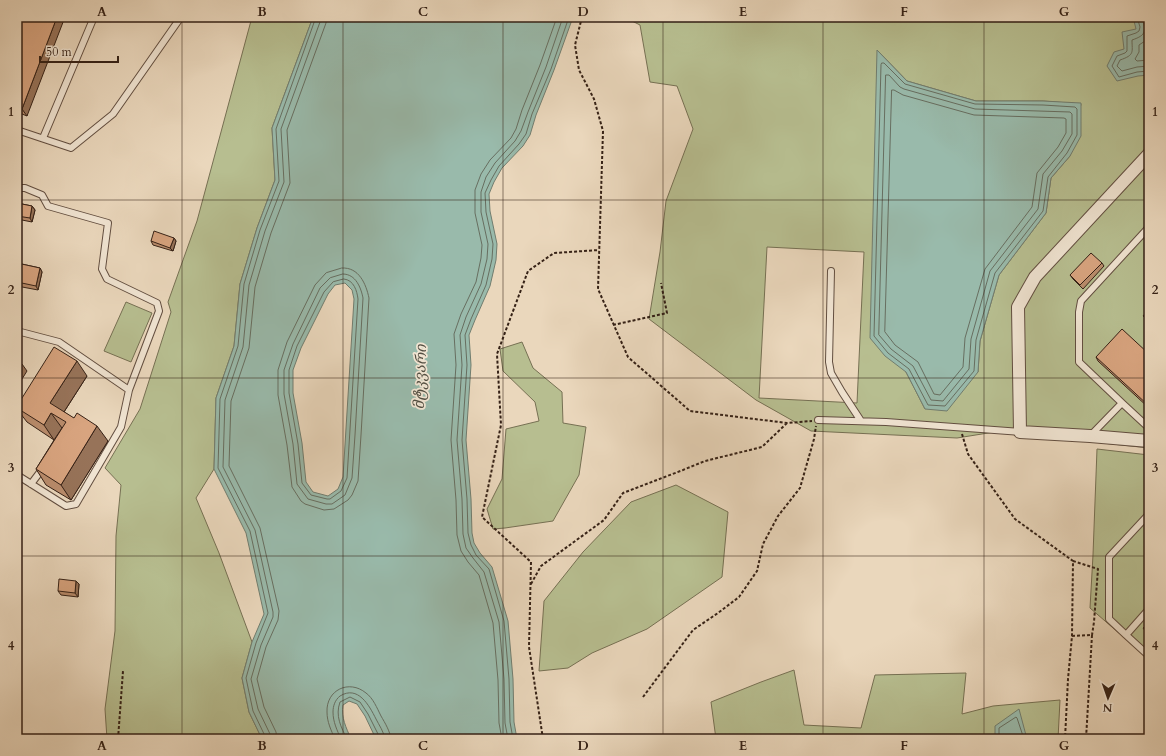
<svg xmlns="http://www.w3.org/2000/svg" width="1166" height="756" viewBox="0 0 1166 756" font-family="Cardo,'Noto Serif Georgian',serif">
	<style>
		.green { fill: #b7be90; stroke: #767053; fill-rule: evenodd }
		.water { fill: #99baab; stroke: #717d6f; fill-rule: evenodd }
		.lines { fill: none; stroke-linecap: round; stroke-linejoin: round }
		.shore { stroke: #676e60; stroke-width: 1 }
		.service-casing { stroke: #624e40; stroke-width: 8 }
		.minor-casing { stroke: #624e40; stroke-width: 14 }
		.path { stroke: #352116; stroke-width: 2; stroke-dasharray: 3 2; stroke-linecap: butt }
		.service { stroke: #f1e5d3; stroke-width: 6 }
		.minor { stroke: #f1e5d3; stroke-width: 12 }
		.wall { fill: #ba8d6d; stroke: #352116 }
		.shaded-wall { fill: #977359; stroke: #352116 }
		.building { fill: #d8a47f; stroke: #352116 }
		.grid { fill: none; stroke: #352116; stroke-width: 1; stroke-opacity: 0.55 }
		.labels { text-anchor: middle; stroke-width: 3.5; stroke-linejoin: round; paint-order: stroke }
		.water-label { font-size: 15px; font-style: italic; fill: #534f43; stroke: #f1e5d3 }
		.neatline { fill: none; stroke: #352116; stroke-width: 1.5 }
		.grid-label { font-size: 13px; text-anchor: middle; font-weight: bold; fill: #352116 }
	</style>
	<rect width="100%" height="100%" fill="#ead7bc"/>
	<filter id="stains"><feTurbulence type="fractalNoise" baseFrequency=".005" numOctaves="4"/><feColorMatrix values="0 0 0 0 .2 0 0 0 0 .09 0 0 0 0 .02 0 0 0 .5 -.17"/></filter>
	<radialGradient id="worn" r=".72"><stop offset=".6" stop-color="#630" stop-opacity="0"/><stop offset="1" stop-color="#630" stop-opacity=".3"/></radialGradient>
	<path class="green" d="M252,17H313L272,128L275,180L257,228L240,284L234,346L216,398L214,469L196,498L219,553L252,642L242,678L249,712L262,739H107L105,709L115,631L116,536L121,485L105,468L140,409L171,312L168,302L197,221Z
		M624,17H1149V448L1075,440L1013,429L957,438L811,431L756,400L649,319L660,252L666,201L693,129L677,86L650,82L640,25ZM878,51L907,81L976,101H1043L1081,104L1070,156L1051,178L1046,213L999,275L980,341L978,372L925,409L906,372ZM767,247L864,252L857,403L759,398Z
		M126,302L152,313L131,362L104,351Z
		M522,342L533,368L562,392L563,423L586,427L579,475L553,521L505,528L493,529L487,509L502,479L506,429L539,421L535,402L503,371L500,349Z
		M1097,449L1149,455V659L1090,608L1093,555Z
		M676,485L728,512L722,577L647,629L592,653L568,668L539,671L544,601L583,552L631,502Z
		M794,670L804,725L861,728L875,675L966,673L962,714L993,706L1060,700L1058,739H716L711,702L761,682Z"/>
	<path class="water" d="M313,17H573L554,70L536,115L530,135L523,146L502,168L494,182L489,194L490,211L497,244L496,260L490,286L475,320L469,335L471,365L466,440L471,499L472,533L474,543L480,553L492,567L508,621L513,679L514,722L517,739H376L365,716L357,704L349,701L343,705C341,718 346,727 351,739H262L249,712L242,678L252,642L264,614L246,533L214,469L216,398L234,346L240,284L257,228L275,180L272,128ZM345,283L352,290L354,299L343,477L338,489L328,496L313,492L306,482L302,443L293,393V370L301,348L328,294L335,285Z
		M1133,17H1149V75L1138,76L1117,81L1107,66L1114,52L1124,49L1122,32L1136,29Z
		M877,50L907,81L976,101H1043L1081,103V136L1070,156L1051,178L1046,213L999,275L980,341L978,372L947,411L925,409L906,372L885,356L870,338Z
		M1019,709L1027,739H995V726Z"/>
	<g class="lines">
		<path class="shore" d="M1137,17L1140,27L1139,31L1136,33L1127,36V51L1125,53L1117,56L1112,66L1119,77L1137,72L1149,71
			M1142,17C1146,31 1147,35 1132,40C1132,52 1135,55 1120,60L1117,66L1122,71L1137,67L1149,66
			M1149,36L1145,41L1139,45V52L1135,59L1137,61L1149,60
			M882,63H884L905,84L975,104L1043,105L1075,107L1077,109V135L1067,153L1048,177L1043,211L995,273L976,340L974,371L945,406L928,405L909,369L888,353L874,336L881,65Z
			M886,75H889L900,87L904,89L975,109L1070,112L1072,114V134L1062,151L1043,174L1038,209L990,271L971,339L969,369L943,401L931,400L913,366L891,349L879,335Z
			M892,90H894L903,95L974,115L1064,118L1066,119V133L1058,147L1037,173L1032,207L985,269L965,338L963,367L940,395L934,394L918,362L895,345L885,332Z
			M342,268C359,267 366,284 369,298L361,435L358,481L352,495L348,500L334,509L324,510L305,504L301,501L292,487L287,445L278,395V370L287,342L315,285L326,273Z
			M343,274C356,274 361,288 363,298L355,435L352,478L345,495L332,504H326L308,499L297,484L293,444L284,394V370L293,344L320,288L330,278Z
			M344,279C354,280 357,291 358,299L347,478L341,491L330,499H327L311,495L302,483L298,444L289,393V370L297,346L324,292L333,282Z
			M266,739L265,736L253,711L246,678L256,643L268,613L250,531L218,468L220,399L238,346L244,284L260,230L279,181L276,129L316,17
			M271,739L270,734L258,709L251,679L261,645L273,617V612L255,530L223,467L225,400L243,347L249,285L265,231L284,182L281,129L320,22L321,17
			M277,739L276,732L264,707L257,679L266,647L278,620L279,611L260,528L229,466L231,401L249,348L255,287L271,233L290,183L287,130L326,23L327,17
			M335,739C331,730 327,722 327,712C326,690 349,679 366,693C373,698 377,708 381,716C385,723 390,731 391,739
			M341,739C337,730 333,722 333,712C333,706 335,700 340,696C358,685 369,705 376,719C379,725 384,732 385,739
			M347,739C341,727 335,716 340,702L350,697L360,702L368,714L379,736L380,739
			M502,739L499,723L498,680L493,623L479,575L468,562L461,551L457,535L456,500L451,440L456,365L454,334L461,314L476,282L481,258L482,245L475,213V190L481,174L490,160L511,138L516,129L522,110L540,65L557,17
			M508,739L505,723L504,679L499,622L484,572L473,558L466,548L463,534L462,499L457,440L462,365L460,335L466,317L481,284L487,259L488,244L481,212V192L486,177L495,163L515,141L521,131L528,112L546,67L563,17
			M513,739L510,722L509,679L504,621L489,569L476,555L471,545L468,533L467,499L462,440L467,365L465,335L471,319L486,285L492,259L493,244L486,212L485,193L491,180L499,166L519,144L526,134L532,114L551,69L569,17
			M999,739V728L1016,717L1017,718L1024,739"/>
		<g class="service-casing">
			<path id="service" d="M17,130L71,148L113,114L181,17
				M43,138L94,17
				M17,188H25L42,195L48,206L108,223L102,269L107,279L157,303L159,311L129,390L121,427L76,504L66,506L17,475
				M831,271L829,362L831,373L842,392L861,421
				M17,331L59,342L129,390
				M1122,403L1149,428
				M818,420L886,422L1020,432
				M1090,436L1122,403L1079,362V312L1081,301L1149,227
				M31,484L43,468
				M1149,514L1109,557V619L1126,635L1149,609
				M1126,635L1149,656"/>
		</g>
		<g class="minor-casing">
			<path id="minor" d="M1149,154L1035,277L1031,284L1018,307L1020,432L1090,436L1149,441"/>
		</g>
		<path class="path" d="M582,17L575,45L579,70L594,99L603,131L598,289L628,357L690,411L787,423L812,421
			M613,325L667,313L661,283
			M962,434L968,454L1015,519L1073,561L1072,636L1068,679L1065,739
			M1073,561L1098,569L1094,622L1092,635
			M531,584L541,566L604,520L623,493L683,470L705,461L762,447L787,423
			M1072,636L1092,635L1086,739
			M643,697L693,630L718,613L739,597L757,571L763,544L778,516L800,488L814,439L816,426
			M118,739L123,671
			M543,739L529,647L531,562L482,517L501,425L497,354L528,271L554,253L599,250"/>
		<use href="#service" class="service"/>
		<use href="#minor" class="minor"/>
	</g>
	<path class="wall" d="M17,17L27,116L17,112Z
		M17,203L32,206L35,210L32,222L17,219Z
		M174,238L176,241L173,251L153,245L151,241Z
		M17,263L40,268L42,272L38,290L17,286Z
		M1102,263L1104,266L1083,289L1073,279L1070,275Z
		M1149,354V408L1098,361L1096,357Z
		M87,376L64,412L108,441L71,500L46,485L36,469L54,440L27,422L17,409V406Z
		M76,581L79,584L78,597L61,595L58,591Z
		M1149,622V636L1143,628Z"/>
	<path class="shaded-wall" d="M57,17H65L27,116L22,109Z
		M32,206L35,210L32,222L30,218Z
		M174,238L176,241L173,251L170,248Z
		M40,268L42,272L38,290L36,286Z
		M77,361L87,376L60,418L50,403Z
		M22,364L27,371L17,387V372Z
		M51,413L62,428L54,440L44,425Z
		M97,426L108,441L71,500L61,485Z
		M76,581L79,584L78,597L75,593Z
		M17,732L19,735V739H17Z"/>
	<path class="building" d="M17,17H57L22,109L17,107Z
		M17,203L32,206L30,218L17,216Z
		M154,231L174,238L170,248L151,241Z
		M1091,253L1102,263L1080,285L1070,275Z
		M17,263L40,268L36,286L17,282Z
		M1149,309V321L1143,316Z
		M1122,329L1149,354V406L1096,357Z
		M54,347L77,361L50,403L74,418L77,413L97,426L61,485L36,469L66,422L51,413L44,425L17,408V406Z
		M17,361L22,364L17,372Z
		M59,579L76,581L75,593L58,591Z
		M1149,622V634L1143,628Z"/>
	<path class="grid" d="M182,17V739M343,17V739M503,17V739M663,17V739M823,17V739M984,17V739M17,200H1149M17,378H1149M17,556H1149"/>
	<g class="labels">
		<g class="water-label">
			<text transform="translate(420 377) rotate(-88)" y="5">მტკვარი</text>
		</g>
	</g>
	<rect width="1166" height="756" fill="none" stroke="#ead7bc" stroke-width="44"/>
	<g transform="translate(1108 698) rotate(182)" stroke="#f1e5d3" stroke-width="3" paint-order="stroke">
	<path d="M0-3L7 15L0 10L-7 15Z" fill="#352116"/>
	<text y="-6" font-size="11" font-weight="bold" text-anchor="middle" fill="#352116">N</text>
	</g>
	<path d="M40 56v6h78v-6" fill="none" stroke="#352116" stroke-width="2"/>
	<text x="46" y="56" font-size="12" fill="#352116" stroke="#f1e5d3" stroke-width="3" paint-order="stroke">50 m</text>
	<rect x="22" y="22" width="1122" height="712" class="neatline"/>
	<g class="grid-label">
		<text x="102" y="16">A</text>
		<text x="262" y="16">B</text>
		<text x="423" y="16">C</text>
		<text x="583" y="16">D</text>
		<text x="743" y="16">E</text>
		<text x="904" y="16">F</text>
		<text x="1064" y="16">G</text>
		<text x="11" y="116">1</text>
		<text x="1155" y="116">1</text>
		<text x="11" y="294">2</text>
		<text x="1155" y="294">2</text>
		<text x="11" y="472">3</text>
		<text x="1155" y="472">3</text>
		<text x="11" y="650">4</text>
		<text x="1155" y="650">4</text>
		<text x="102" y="750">A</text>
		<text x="262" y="750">B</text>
		<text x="423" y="750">C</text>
		<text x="583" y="750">D</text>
		<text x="743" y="750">E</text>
		<text x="904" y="750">F</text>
		<text x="1064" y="750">G</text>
	</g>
	<rect width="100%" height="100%" filter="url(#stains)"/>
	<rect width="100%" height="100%" fill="url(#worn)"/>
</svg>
